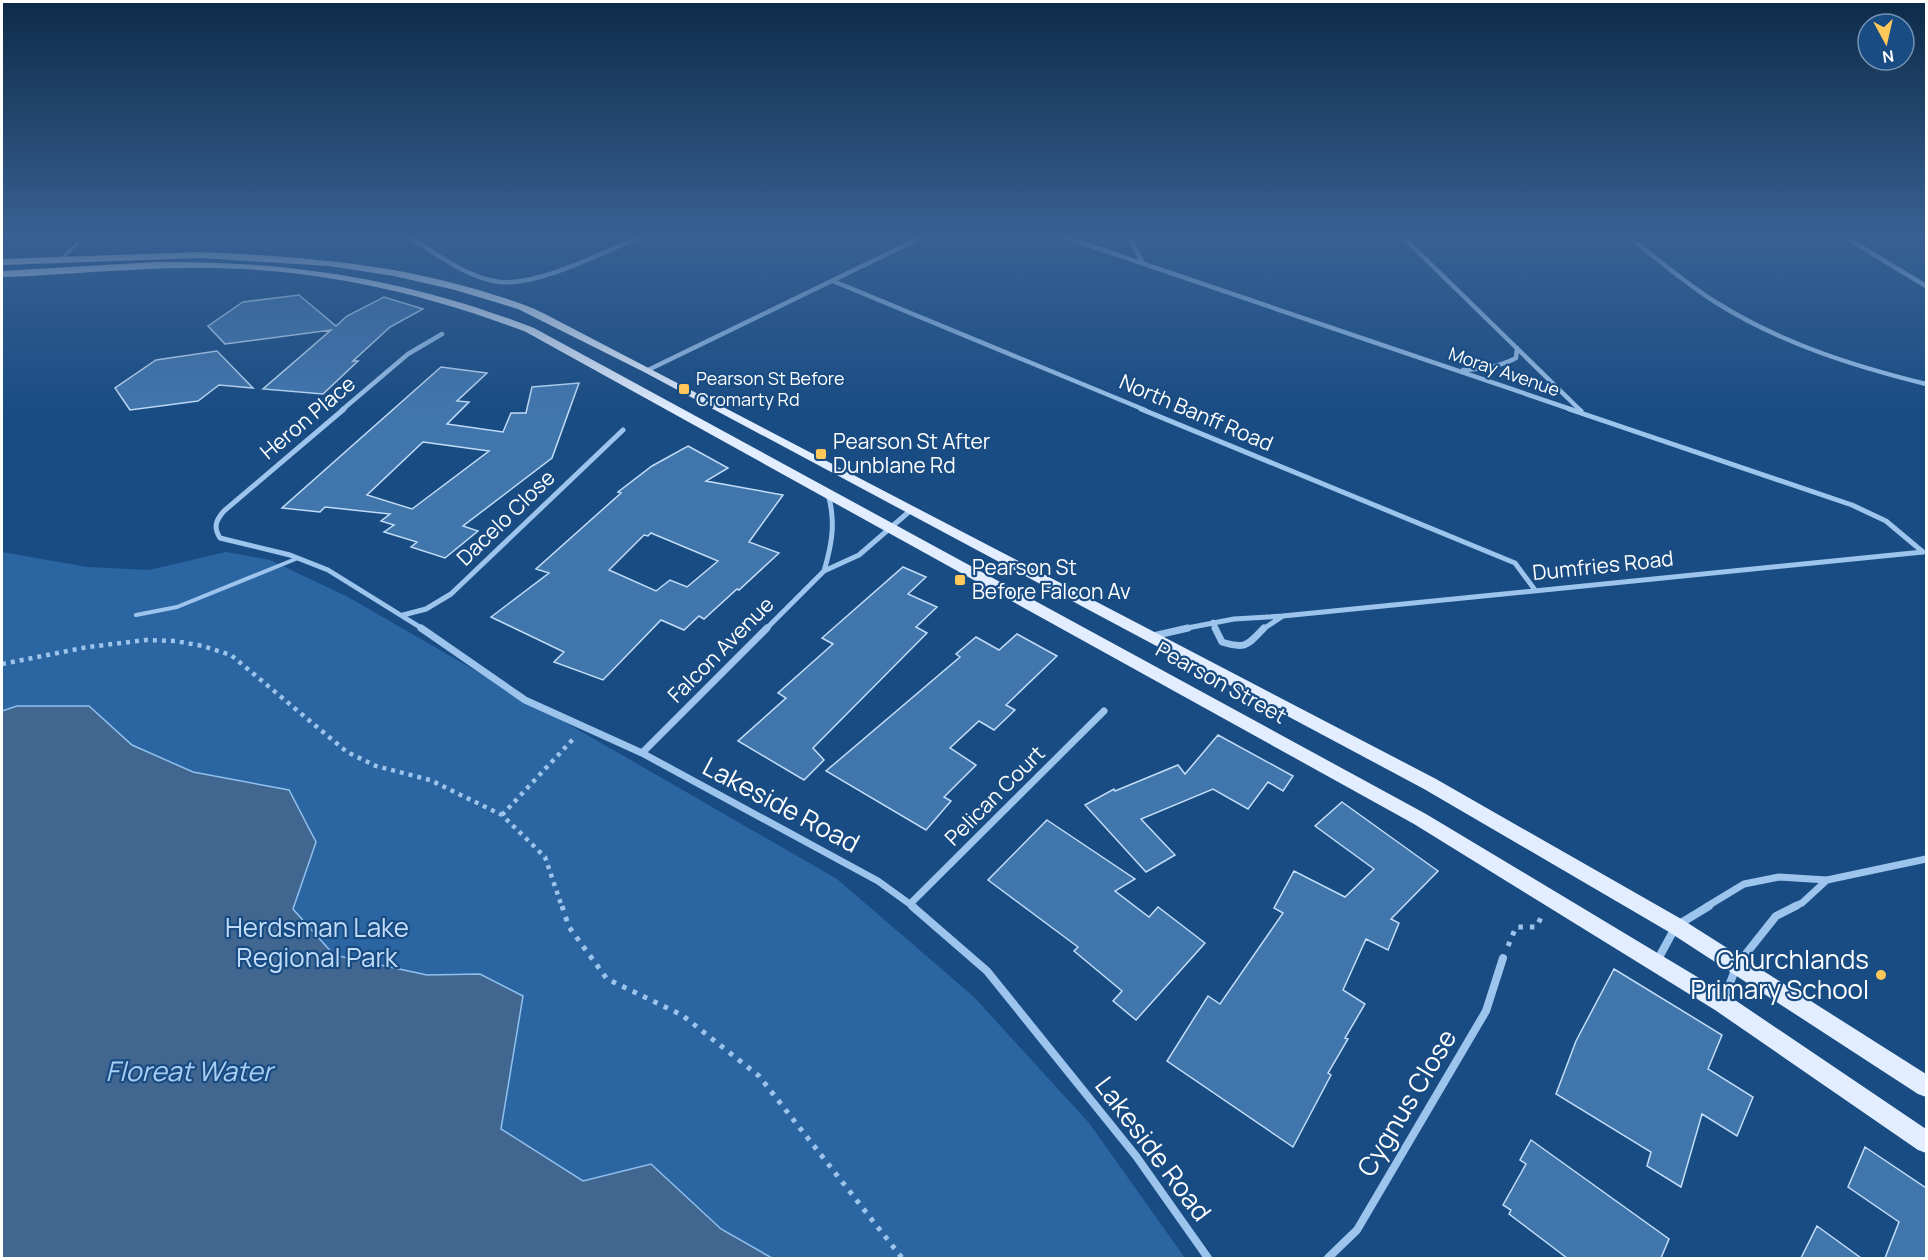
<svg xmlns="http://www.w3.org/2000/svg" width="1928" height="1260" viewBox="0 0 1928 1260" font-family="Manrope,sans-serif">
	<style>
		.green { fill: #2c66a2 }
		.water { fill: #416790; stroke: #90c0ee; stroke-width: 1.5 }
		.building { fill: #4176ad; stroke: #c2ddf9; stroke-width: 1.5; fill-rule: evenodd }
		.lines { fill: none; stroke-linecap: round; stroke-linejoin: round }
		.path-far1 { stroke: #9dc4ec; stroke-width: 4.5; stroke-dasharray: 4 5; stroke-linecap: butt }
		.path { stroke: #9dc4ec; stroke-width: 5; stroke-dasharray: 4.5 7; stroke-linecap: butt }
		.service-far1 { stroke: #9dc4ec; stroke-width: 3 }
		.service { stroke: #9dc4ec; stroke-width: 4 }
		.minor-far3 { stroke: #9dc4ec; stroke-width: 4.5 }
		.minor-far2 { stroke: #9dc4ec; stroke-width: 5 }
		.minor-far1 { stroke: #9dc4ec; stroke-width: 7 }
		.minor { stroke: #9dc4ec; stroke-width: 8 }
		.primary { fill: #e2eeff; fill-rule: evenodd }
		.poi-dot { fill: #ffc858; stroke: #194c83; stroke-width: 2 }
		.labels { text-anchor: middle; stroke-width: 4.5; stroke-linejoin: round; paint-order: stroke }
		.far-street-label { font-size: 18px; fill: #fff; stroke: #194c83 }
		.far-poi-label { font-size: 18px; fill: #fff; stroke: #194c83; text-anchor: start }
		.street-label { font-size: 21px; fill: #fff; stroke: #194c83 }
		.poi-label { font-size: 21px; fill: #fff; stroke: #194c83; text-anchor: start }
		.near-street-label { font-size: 26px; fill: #fff; stroke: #194c83 }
		.near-park-label { font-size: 26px; fill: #c2ddf9; stroke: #194c83 }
		.near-poi-label { font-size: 26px; fill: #fff; stroke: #194c83; text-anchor: end }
		.near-water-label { font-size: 27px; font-style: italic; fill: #a9cef3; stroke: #194c83 }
	</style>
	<rect width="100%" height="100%" fill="#194c83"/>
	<path class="green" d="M1077,237H1123L1127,244L1114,248Z
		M2,552L87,567L149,570L226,552L270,560L348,597L837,879L974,997L1089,1123L1185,1258H2Z"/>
	<path class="water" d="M17,706H89L132,745L193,772L289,790L316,842L293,909L334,955L427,975L480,974L523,996L501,1129L583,1181L651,1164L721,1229L772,1258H2V711Z"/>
	<path class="building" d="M299,295L336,326L347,316L384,297L423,309L390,327L353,361H358L323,394L263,389L331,330L225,344L208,326L243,302Z
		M217,351L253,388L219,385L198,401L130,410L115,388L156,360Z
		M441,367L487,373L457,401L469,402L447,424L503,432L511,413H526L532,387L579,383L552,458L463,526L478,531L445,558L411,547L417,542L384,532L394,525L381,521L390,514L325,507L320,512L282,508ZM423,442L489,451L412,509L367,495Z
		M688,446L728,468L706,481L783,495L749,542L779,553L739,590L737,589L704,619L699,616L684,630L661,620L603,680L554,662L564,652L491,617L549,573L536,569L621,493L618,492L652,466ZM651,533L718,561L687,587L670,580L656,591L609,570L644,535L648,536Z
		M903,567L926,577L908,594L937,607L916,627L927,633L813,748L824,760L804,780L738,741L786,698L778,693L833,644L822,638Z
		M1017,634L1057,656L1006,705L1015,710L994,730L979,721L950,748L976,765L944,797L951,801L926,830L826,771L960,657L956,654L976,637L999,650Z
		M1218,735L1293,776L1283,791L1268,782L1248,809L1213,789L1141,819L1175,855L1146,872L1085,805L1114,789L1115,791L1178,765L1185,774Z
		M1342,802L1438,871L1391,919L1399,923L1388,950L1366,939L1343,990L1365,1004L1345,1038L1348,1039L1328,1073L1331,1075L1293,1147L1167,1061L1208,996L1220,1004L1283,913L1274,908L1294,871L1345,897L1374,869L1315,826Z
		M1047,820L1135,879L1115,891L1149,917L1158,907L1205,943L1136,1020L1113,1001L1122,991L1074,951L1078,947L988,880Z
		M1614,969L1722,1035L1708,1069L1753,1097L1737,1136L1702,1114L1681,1187L1647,1166L1651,1152L1556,1094L1576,1041Z
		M1531,1140L1669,1239L1661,1258H1567L1509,1214L1511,1210L1503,1205L1526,1164L1520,1160Z
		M1865,1147L1926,1188V1258H1885L1899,1222L1848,1187Z
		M1817,1226L1861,1258H1801Z"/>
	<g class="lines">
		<path class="path-far1" d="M2,664L88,647L146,640L175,641L203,646L231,655L347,752L376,766L430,780L502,815L545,857L562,907
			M502,815L575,737"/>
		<path class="path" d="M562,906L569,927L607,979L682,1015L759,1076L902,1258
			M1508,946L1516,927H1536L1542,916"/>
		<path class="service-far1" d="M62,258L79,242"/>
		<path class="service" d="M136,615L177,607L298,558"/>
		<path class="minor-far3" d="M409,237C437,254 467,278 500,282C539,286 603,252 640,237
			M1065,237L1573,410
			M1129,237L1143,263
			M1403,237L1580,410
			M1629,237C1658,259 1686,284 1717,303C1781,343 1853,366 1926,384
			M1845,237L1926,286
			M833,281L1145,410
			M648,370L922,237
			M1463,370C1482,369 1499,367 1516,358L1517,348
			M342,410L408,354L442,334"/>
		<path class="minor-far2" d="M344,409L224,511C216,520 213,527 220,538L290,555L328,570L423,629
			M1141,409L1515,563L1535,590
			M1569,409L1852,505L1886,521L1923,552
			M1578,409L1581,411
			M824,571C832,544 836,522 828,494
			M403,615L426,609L451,594L623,430
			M1213,622L1216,629
			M766,629L824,571L859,555L911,510
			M1182,629L1234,619L1283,616L1923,552
			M1263,629L1283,616"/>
		<path class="minor-far1" d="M421,628L525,700L642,753L878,881L914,907
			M1215,628L1222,642C1247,650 1248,644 1264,628
			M1153,636L1188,628
			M642,753L767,628
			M910,904L1104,711
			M1706,907L1744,884L1779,877L1827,880L1926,859
			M1793,907L1802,903L1827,880"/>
		<path class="minor" d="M912,906L987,971L1136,1156L1208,1258
			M1657,961L1676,926L1709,906
			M1723,1001L1737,965L1776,916L1796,906
			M1328,1258L1357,1230L1486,1011L1503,958"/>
		<path class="primary" d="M200,252C295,256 390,263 482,291C503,298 524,303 543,313L1436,779L1683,920L1926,1074V1097L1918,1094L1669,932L1424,789L644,372L518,309L455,290L394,276L329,266L200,258L2,265V259Z
			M156,262C292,261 407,279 534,328L1426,814L1729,996L1926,1129V1153L1918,1150L1715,1010L1414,824L526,332C422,292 314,268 202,268C135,267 68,275 2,277V271Z"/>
	</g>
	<linearGradient id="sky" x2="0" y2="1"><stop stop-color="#0e2a48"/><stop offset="0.57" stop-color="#386193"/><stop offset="1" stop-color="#386193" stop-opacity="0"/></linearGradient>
	<rect width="1928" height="413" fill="url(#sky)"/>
	<g class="poi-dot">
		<rect x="678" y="383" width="12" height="12" rx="3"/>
		<rect x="815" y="448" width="12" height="12" rx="3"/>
		<rect x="954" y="574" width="12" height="12" rx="3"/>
		<circle cx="1881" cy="975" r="6"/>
	</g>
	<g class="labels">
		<g class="far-street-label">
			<text transform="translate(1504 372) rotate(19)" y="6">Moray Avenue</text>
		</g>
		<g class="far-poi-label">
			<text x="696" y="385">Pearson St Before<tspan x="696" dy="21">Cromarty Rd</tspan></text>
		</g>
		<g class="street-label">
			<text transform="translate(1196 413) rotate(23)" y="7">North Banff Road</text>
			<text transform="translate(308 418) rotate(-40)" y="7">Heron Place</text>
			<text transform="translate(506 518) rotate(-44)" y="7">Dacelo Close</text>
			<text transform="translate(1603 566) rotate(-6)" y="7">Dumfries Road</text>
			<text transform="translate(721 650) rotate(-45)" y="7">Falcon Avenue</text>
			<text transform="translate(1221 683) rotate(29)" y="7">Pearson Street</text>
			<text transform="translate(995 796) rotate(-45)" y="7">Pelican Court</text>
		</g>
		<g class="poi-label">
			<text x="833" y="449">Pearson St After<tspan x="833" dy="24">Dunblane Rd</tspan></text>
			<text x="972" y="575">Pearson St<tspan x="972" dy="24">Before Falcon Av</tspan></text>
		</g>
		<g class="near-street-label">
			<text transform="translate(781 805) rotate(28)" y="9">Lakeside Road</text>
			<text transform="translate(1407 1103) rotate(-59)" y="9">Cygnus Close</text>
			<text transform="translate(1153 1149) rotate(53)" y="9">Lakeside Road</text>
		</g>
		<g class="near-park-label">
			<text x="317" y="937">Herdsman Lake<tspan x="317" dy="30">Regional Park</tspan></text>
		</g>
		<g class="near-poi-label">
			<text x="1869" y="969">Churchlands<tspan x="1869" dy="30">Primary School</tspan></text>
		</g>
		<g class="near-water-label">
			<text x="189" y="1081">Floreat Water</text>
		</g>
	</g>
	<rect width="1928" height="1260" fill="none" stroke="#ffffff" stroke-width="6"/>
	<g transform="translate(1886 42) rotate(172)"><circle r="28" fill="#194c83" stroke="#7594b5" stroke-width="1.5"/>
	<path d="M0-4.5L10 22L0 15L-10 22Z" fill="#ffc858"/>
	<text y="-9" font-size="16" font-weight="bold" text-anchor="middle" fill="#ffffff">N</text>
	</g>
</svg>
